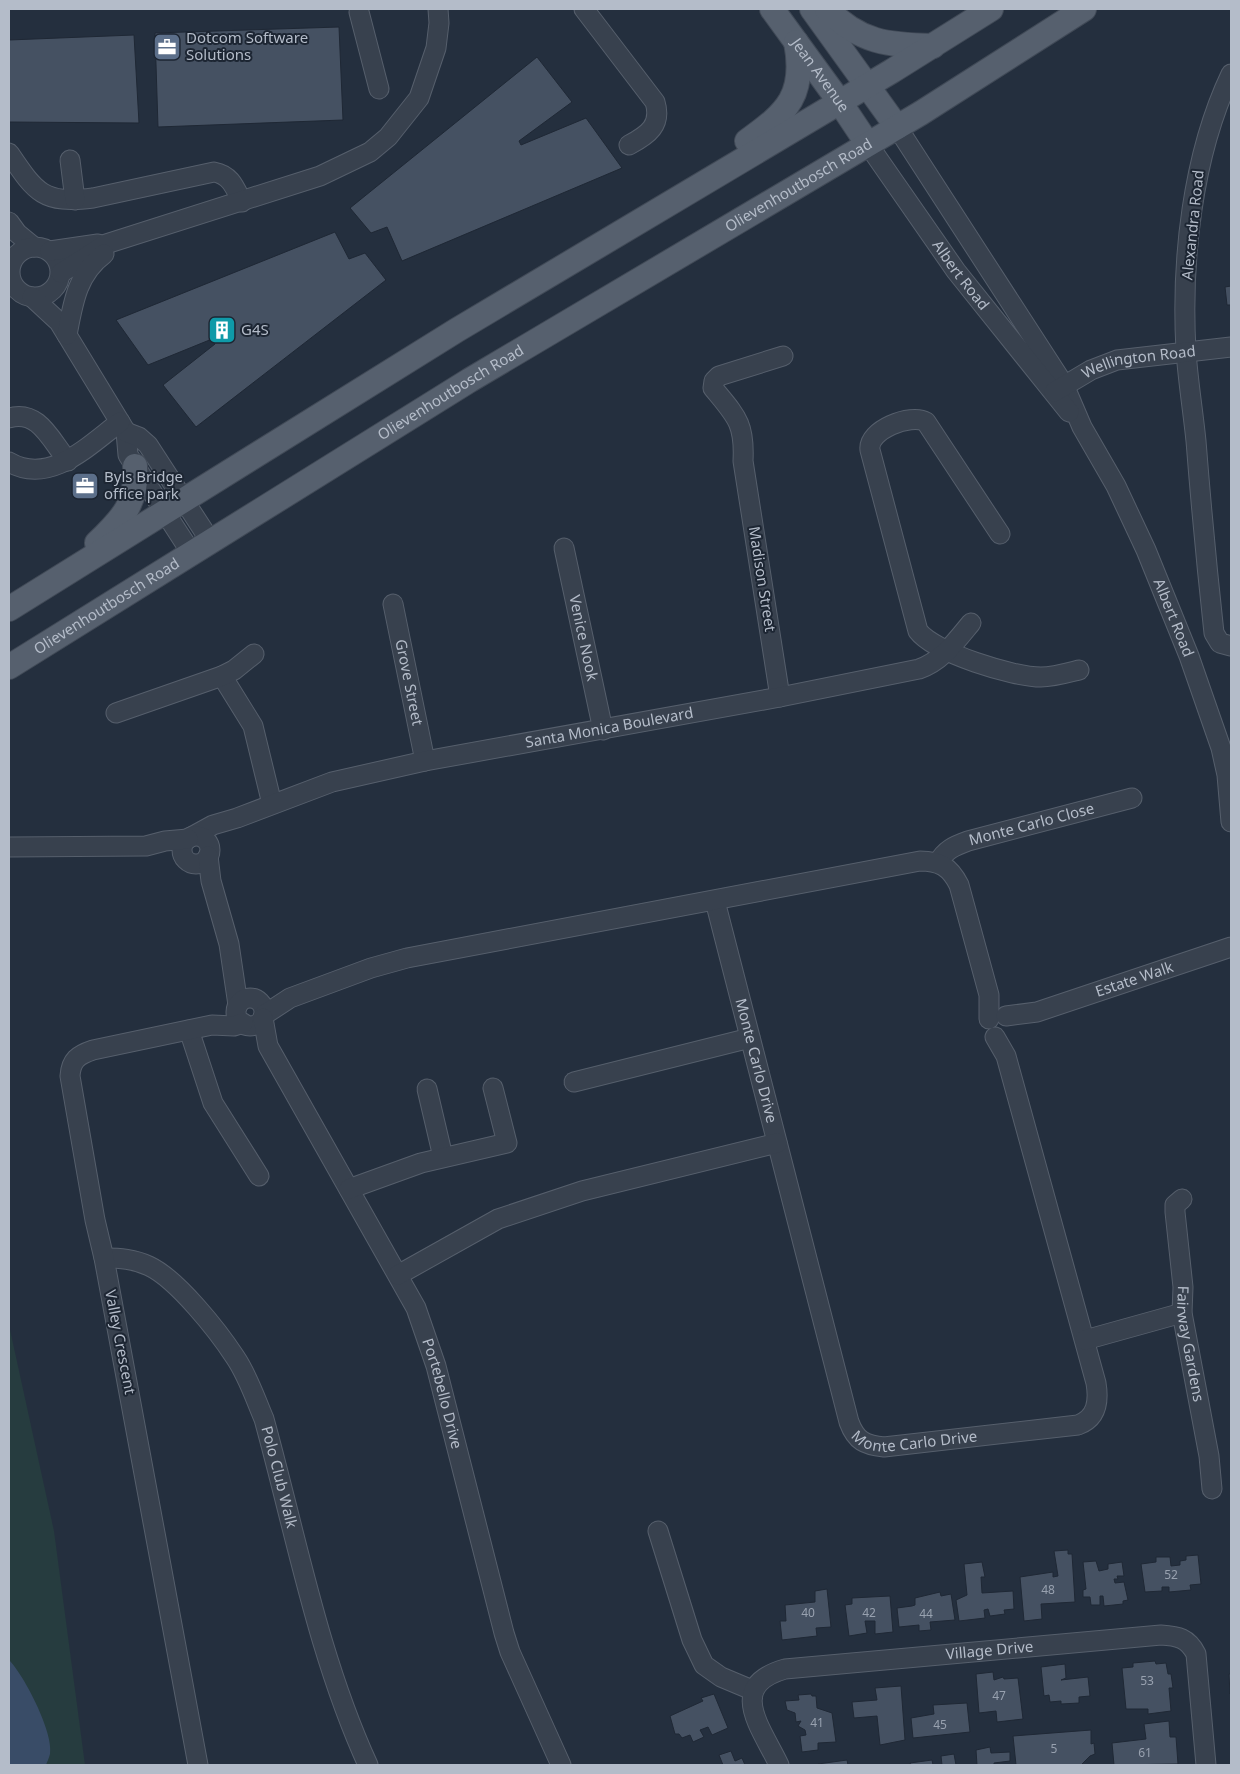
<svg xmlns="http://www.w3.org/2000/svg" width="1240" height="1774" viewBox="0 0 1240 1774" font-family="'Noto Sans',sans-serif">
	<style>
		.green { fill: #263c3f }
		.water { fill: #394c67 }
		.building { fill: #455162; stroke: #1f2835 }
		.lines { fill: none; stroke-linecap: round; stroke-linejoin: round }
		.minor-casing { stroke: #565f6c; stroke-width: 21 }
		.major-casing { stroke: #414a57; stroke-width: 26 }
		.minor { stroke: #38414e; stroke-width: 19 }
		.major { stroke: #56606e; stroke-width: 24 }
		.labels { text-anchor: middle; stroke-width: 4; stroke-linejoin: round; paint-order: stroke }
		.number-label { font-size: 12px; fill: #98a1af }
		.poi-label { font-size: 15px; fill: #b4bcc9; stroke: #1d2633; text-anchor: start }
		.street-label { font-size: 15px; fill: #b4bcc9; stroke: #1d2633 }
	</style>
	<rect width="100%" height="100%" fill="#242f3e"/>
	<path class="green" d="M9,1325L54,1531L85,1765H9Z"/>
	<path class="water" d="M9,1660C24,1675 54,1733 50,1754C49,1758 47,1762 46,1765H9Z"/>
	<path class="building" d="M339,27L343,120L158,127L155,33Z
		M134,35L139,123L9,122V40Z
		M537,57L572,102L519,141L521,145L586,118L622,168L402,261L387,227L371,233L350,208Z
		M335,232L349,259L365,253L386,280L196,427L163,385L215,344L212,339L148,365L116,320Z
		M1231,286V305H1227L1225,287Z
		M1068,1550V1554H1072L1075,1602L1041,1604L1042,1619L1024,1621L1020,1577L1053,1572V1577L1058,1576L1054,1551Z
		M1198,1555L1201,1584L1190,1585L1191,1590L1169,1592V1587H1162V1591L1145,1592L1141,1564L1156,1562V1557H1170L1171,1566L1180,1565V1561L1186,1560V1556Z
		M1096,1561L1099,1571L1108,1569V1564L1122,1562L1124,1576H1117L1118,1579H1114L1115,1583L1124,1582L1128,1600L1123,1601V1604L1104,1606L1103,1596H1100V1605H1091L1090,1597H1083V1590L1086,1589L1083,1562Z
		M982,1562L985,1577H981L982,1593L1013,1591L1014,1609L1004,1610L1005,1614L990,1616L988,1609L984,1610L985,1618L959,1621L956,1600L967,1595L964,1564Z
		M827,1589L831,1627L816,1628L817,1636L782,1640L780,1621H786L785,1605L815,1602V1591Z
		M940,1592L941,1596L951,1594L955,1620L930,1622L931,1630L919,1631V1625L899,1627L897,1608L912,1606L915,1605V1598Z
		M890,1596L893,1632L875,1634V1621H865L867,1633L849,1636L845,1605L852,1604V1598Z
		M1155,1661L1156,1664L1166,1663L1168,1674H1171L1173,1688H1169L1171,1711L1148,1714V1709H1126L1122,1668L1133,1667V1663Z
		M1065,1664L1066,1678L1061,1680L1088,1677L1090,1696L1079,1697V1703L1061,1704V1701L1050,1702L1049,1695L1044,1696L1041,1667Z
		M993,1672L994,1680L1003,1677L1004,1679L1018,1678L1023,1719L997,1722L996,1711L979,1713L976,1674Z
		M1229,1674H1231L1230,1694Z
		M901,1686L905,1740L880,1745L877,1716L854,1718L852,1702L877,1700L875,1688Z
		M714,1694L728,1728L712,1735L708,1727L700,1730L704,1737L693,1742L690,1735L682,1738L679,1734H675L670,1716L703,1701L701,1698Z
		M811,1694L812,1696H816L817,1708L832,1713L836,1742L818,1743V1750L802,1752L800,1736L806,1735L805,1730L798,1726L801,1721L796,1722L795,1713L787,1710L785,1701L799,1700L798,1695Z
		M967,1703L970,1732L913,1738L911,1718L934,1714L933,1705Z
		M1169,1721L1170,1737H1176L1178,1764L1114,1765L1112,1743L1146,1739L1144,1724Z
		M1091,1730V1744L1094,1743L1095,1754L1090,1756L1081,1765H1016L1013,1736Z
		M990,1747L991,1753L1010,1752V1761L994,1763V1765H974H977L976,1750Z
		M731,1751L735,1761L742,1758L745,1765H723L719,1755Z
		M954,1754L956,1765H942L941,1756Z
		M847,1760L848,1765H818V1764Z
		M932,1760L933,1765H911L910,1763Z"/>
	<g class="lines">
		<g class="minor-casing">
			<g id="minor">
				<path d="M584,9L655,102C662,125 648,135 629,145"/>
				<path d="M359,12L379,89"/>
				<path d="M1231,74C1192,156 1181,261 1186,351C1188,381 1193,411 1196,441C1201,505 1207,569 1214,633L1220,643L1231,646"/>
				<path id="s1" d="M897,127L1064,385L1082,427L1116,486L1146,550L1189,656L1221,748L1227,775L1231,822"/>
				<path id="s2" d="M867,143L956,271L1069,412"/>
				<path d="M9,153C36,193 43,204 93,198L214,172C231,175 235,188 242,202"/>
				<path d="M70,160L75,200"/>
				<path d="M9,222L17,233L34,247"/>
				<circle cx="35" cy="272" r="25"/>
				<path d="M50,251L98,244"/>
				<path d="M61,273L106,244L320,176L370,152L388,137L419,98L436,48L439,23L438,9"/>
				<path d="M32,297L59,322L126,432L128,455L192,554"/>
				<path d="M67,335C73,303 77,274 104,254"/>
				<path id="s3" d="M1054,392L1091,370L1117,360L1231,347"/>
				<path d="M9,418C39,409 51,441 68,461"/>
				<path d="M126,432L139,437L148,445L211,542"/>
				<path d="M9,462C50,486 89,445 120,422"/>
				<path d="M1000,534L926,422C911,413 867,430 870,450L918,631C935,653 1013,677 1041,677C1053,677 1067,673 1079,670"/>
				<path id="s4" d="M564,548L603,730"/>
				<path id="s5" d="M393,604L425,761"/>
				<path d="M222,676L253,726L272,804"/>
				<path d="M780,697L743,461C745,423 736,416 713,388L714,381L719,376L783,356"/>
				<path d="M116,713L222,676L234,670L254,654"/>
				<path id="s6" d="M193,836L213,825L237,818L332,782L425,761L780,697L919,669C942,661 956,641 971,623"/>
				<circle cx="196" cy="850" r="14"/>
				<path d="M9,847L146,846L165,841L188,839"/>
				<path d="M208,856L211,881L229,944L238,1005"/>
				<path id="s7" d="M938,863C945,850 954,846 968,841L1132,798"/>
				<path id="s8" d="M715,901L849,1422C856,1441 865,1445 884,1447L1078,1425C1097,1418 1099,1401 1096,1383L1006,1056L995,1037"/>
				<circle cx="250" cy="1012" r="14"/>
				<path d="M264,1015L290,998L371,968L407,958L920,861C940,861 950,867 959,885L989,995V1019"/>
				<path id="s9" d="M1006,1016L1037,1012L1231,947"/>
				<path id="s10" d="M263,1018L268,1046L416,1308L436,1366L504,1633L510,1652L561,1765"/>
				<path d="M189,1030L213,1103L259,1176"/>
				<path d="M574,1082L750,1038"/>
				<path d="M427,1089L443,1157"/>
				<path d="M349,1189L421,1163L507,1143L493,1088"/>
				<path id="s11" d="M1182,1199L1175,1205V1212L1183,1287L1182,1313L1209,1456L1212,1489"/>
				<path id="s12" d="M104,1258C120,1258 134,1259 149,1266C177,1279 218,1331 235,1357C248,1376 255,1398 264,1419C296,1535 318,1656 368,1765"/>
				<path d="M398,1275L498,1219L582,1191L777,1143"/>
				<path d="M1085,1340L1182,1313"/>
				<path d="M658,1531L692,1640L704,1665L721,1677L752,1690"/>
				<path d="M198,1765L104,1258L95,1220L70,1076C71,1060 78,1055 93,1050L212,1025L234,1026L243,1023"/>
				<path id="s13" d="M779,1765C761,1727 726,1686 785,1669L1161,1635C1178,1636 1188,1638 1196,1654L1206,1765"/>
			</g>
		</g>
		<g class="major-casing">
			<g id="major">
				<path id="s14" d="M772,9L839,101L867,143"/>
				<path d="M812,9L897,127"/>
				<path d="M827,9C860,43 888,45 933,46"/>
				<path d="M747,141C788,112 806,94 796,42"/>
				<path d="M97,543C122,519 138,503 135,466"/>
				<path d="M9,609L457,330L892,71L991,9"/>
				<path id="s15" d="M9,667L470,380L921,113L1084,9"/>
			</g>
		</g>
		<use href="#minor" class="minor"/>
		<use href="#major" class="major"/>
	</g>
	<defs>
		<g id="office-square" transform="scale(1.4375)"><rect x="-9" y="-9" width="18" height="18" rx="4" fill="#5c6f8a" stroke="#1d2633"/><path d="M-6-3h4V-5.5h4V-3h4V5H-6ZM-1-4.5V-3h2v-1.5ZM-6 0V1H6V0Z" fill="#fff"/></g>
		<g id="building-square" transform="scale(1.4375)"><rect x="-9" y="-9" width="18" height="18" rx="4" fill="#0f9aa8" stroke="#1d2633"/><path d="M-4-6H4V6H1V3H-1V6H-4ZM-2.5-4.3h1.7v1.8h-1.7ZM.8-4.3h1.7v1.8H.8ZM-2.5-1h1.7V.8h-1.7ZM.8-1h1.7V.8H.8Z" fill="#fff"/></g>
	</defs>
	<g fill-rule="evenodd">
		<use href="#office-square" x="167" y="47"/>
		<use href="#building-square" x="222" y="330"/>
		<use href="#office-square" x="85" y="486"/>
	</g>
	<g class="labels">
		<g class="number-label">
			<text x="1171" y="1579">52</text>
			<text x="1048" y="1594">48</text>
			<text x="808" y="1617">40</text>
			<text x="869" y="1617">42</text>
			<text x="926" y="1618">44</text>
			<text x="1147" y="1685">53</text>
			<text x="999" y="1700">47</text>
			<text x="817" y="1727">41</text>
			<text x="940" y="1729">45</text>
			<text x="1054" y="1753">5</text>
			<text x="1145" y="1757">61</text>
		</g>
		<g class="poi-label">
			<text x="186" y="43">Dotcom Software<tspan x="186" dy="17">Solutions</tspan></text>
			<text x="241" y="335">G4S</text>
			<text x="104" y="482">Byls Bridge<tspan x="104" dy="17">office park</tspan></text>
		</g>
		<g class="street-label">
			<text dy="5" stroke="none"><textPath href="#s14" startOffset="82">Jean Avenue</textPath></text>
			<text dy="5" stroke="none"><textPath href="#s15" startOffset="925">Olievenhoutbosch Road</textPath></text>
			<text transform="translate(1193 225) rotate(-84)" y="5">Alexandra Road</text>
			<text dy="5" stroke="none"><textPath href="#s2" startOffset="162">Albert Road</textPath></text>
			<text dy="5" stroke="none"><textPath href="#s3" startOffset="92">Wellington Road</textPath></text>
			<text dy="5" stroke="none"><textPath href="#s15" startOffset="520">Olievenhoutbosch Road</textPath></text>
			<text transform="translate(762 579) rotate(81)" y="5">Madison Street</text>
			<text dy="5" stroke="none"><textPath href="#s15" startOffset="115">Olievenhoutbosch Road</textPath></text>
			<text dy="5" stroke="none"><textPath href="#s1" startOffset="565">Albert Road</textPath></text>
			<text dy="5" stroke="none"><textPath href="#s4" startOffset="92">Venice Nook</textPath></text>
			<text dy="5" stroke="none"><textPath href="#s5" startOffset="80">Grove Street</textPath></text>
			<text dy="5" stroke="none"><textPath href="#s6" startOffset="432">Santa Monica Boulevard</textPath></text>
			<text dy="5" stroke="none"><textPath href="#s7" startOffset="104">Monte Carlo Close</textPath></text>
			<text dy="5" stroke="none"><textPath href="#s9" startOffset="134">Estate Walk</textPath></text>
			<text dy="5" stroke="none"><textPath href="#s8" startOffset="165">Monte Carlo Drive</textPath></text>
			<text transform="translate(120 1342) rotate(79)" y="5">Valley Crescent</text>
			<text dy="5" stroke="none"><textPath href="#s11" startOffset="149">Fairway Gardens</textPath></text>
			<text dy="5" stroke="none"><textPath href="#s10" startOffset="419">Portebello Drive</textPath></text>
			<text dy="5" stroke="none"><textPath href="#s8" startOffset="614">Monte Carlo Drive</textPath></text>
			<text dy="5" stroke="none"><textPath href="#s12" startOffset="301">Polo Club Walk</textPath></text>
			<text dy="5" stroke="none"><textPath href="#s13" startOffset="325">Village Drive</textPath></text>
		</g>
	</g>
	<rect width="1240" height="1774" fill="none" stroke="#b4bcc9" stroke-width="20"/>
</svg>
